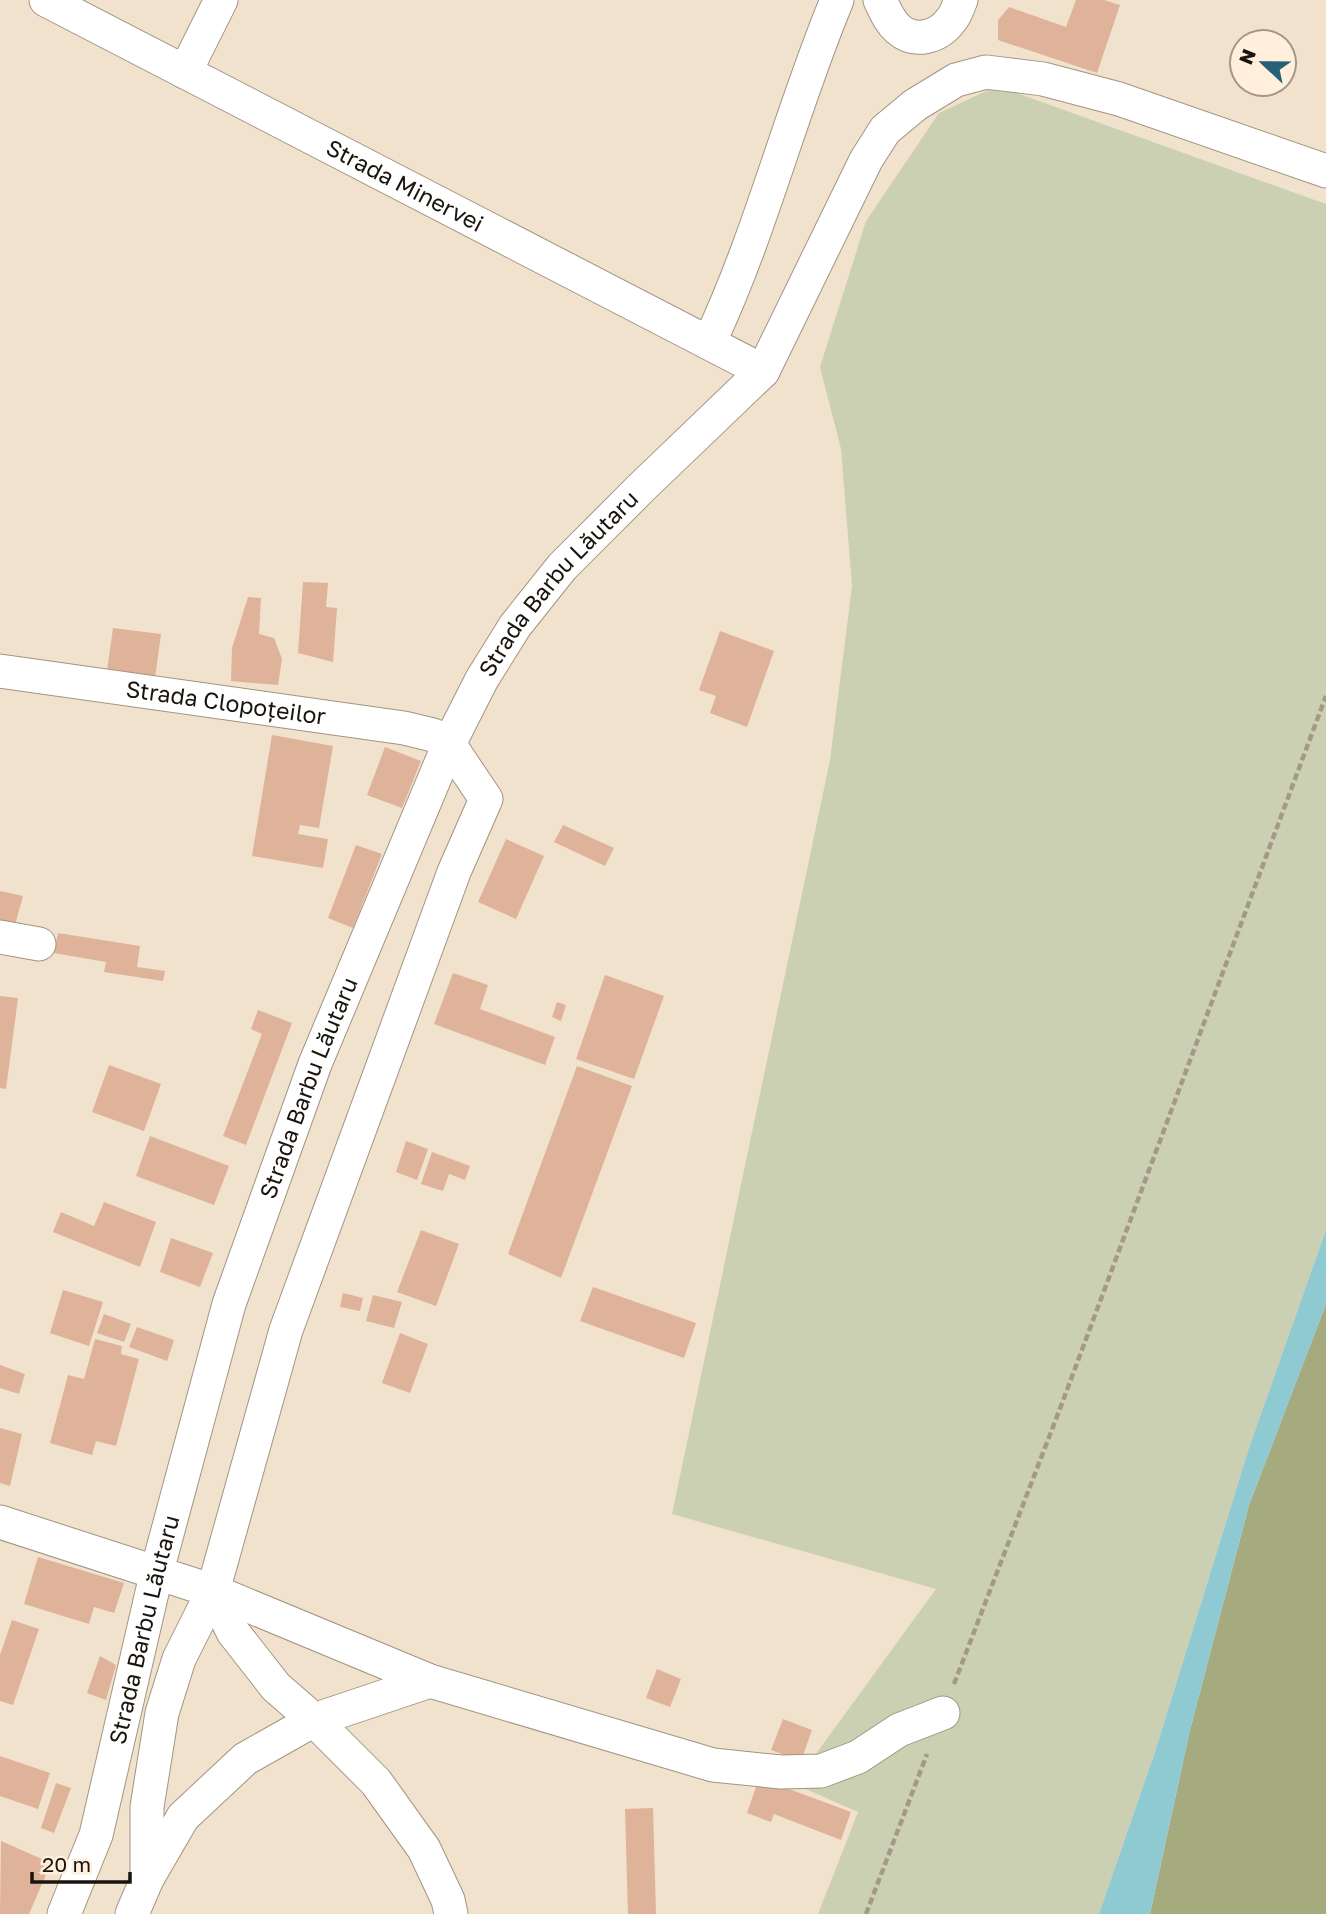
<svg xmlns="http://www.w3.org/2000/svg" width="1326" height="1914" viewBox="0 0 1326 1914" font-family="'Golos Text',sans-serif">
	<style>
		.green { fill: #ccd0b2 }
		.forest { fill: #a5ab7e }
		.water { fill: #8fcad3 }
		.building { fill: #dfb29a }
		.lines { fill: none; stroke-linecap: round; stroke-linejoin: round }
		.minor-casing { stroke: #a29481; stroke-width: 35 }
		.path { stroke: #a49989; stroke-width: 4.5; stroke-dasharray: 7 3.5; stroke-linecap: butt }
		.minor { stroke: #fff; stroke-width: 33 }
		.labels { text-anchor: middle; stroke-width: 5; stroke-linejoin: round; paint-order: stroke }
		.street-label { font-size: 23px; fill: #19140d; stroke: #ffefdb }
	</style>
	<rect width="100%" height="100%" fill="#f1e2ce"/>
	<path class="green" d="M997,86L1326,204V1230L1249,1448L1156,1749L1099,1914H818L858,1812L794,1784L936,1589L672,1514L830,760L852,586L841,449L820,367L866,221L939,113Z"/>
	<path class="forest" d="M1326,1304V1914H1150L1190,1730L1249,1505Z"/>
	<path class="water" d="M1326,1230V1304L1249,1505L1190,1730L1150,1914H1099L1156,1749L1249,1448Z"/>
	<path class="building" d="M1076,0H1104L1120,5L1097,73L998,40V20L1009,7L1066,27Z
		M303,582L328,583L326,607L337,608L333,662L298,653Z
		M248,597L261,598L259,634L274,638L282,659L278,685L231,681L232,648Z
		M113,628L161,634L155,678L107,671Z
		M720,631L774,651L747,727L710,713L716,696L699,690Z
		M272,735L333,746L319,828L300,825L298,834L328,839L323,868L252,856Z
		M385,747L421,761L402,808L367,795Z
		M563,825L614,848L605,866L554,842Z
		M506,839L544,856L516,919L478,902Z
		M356,845L382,854L353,928L328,918Z
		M0,891L23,896L13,932L0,929Z
		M58,933L140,946L137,967L165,971L163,981L104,972L106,962L54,953Z
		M453,973L488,985L480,1009L555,1037L545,1065L434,1024Z
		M605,975L664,996L634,1079L576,1059Z
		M0,996L18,998L6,1089L0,1088Z
		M557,1002L566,1005L561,1021L552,1017Z
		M258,1010L292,1023L246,1145L223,1136L262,1034L251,1029Z
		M109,1065L161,1084L144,1131L92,1112Z
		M577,1066L632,1086L561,1278L508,1254Z
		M150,1136L229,1166L214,1205L136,1176Z
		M406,1141L428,1149L417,1180L396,1172Z
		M432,1152L470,1166L465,1180L449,1174L443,1191L421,1184Z
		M104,1202L156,1222L140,1267L53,1232L61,1212L94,1226Z
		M421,1230L459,1244L436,1306L397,1292Z
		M171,1238L213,1253L200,1287L160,1272Z
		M593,1287L696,1323L684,1358L580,1321Z
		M63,1290L103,1302L89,1346L50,1333Z
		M343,1293L363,1298L360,1311L340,1307Z
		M373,1295L402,1302L394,1328L366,1321Z
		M104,1314L131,1324L124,1342L97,1333Z
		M137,1327L174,1340L167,1361L129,1347Z
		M400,1333L428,1344L410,1393L382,1383Z
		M95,1339L122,1346L121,1354L139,1359L116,1446L96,1441L92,1455L50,1443L68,1375L84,1379Z
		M0,1365L25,1374L19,1394L0,1388Z
		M0,1428L22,1434L10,1486L0,1483Z
		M38,1557L124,1583L114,1613L94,1607L89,1624L24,1604Z
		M12,1620L39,1629L13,1705L0,1701V1655Z
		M100,1656L116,1665L106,1700L87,1693Z
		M657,1669L681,1679L670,1707L646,1698Z
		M783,1719L812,1730L801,1761L771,1750Z
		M0,1756L50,1773L38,1809L0,1796Z
		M759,1778L851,1812L841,1840L774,1814L771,1822L747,1813Z
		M56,1783L71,1788L54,1833L41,1828Z
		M653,1808L656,1914H628L625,1809Z
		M1,1841L51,1863L29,1914H0Z"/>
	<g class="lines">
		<g class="minor-casing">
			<g id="minor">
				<path id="s1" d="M46,0L763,371"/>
				<path d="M880,0C885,10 889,21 898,29C915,44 939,37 951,20C956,15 958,6 961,0"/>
				<path d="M185,72L221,0"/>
				<path d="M709,343C761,233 790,113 837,0"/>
				<path id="s2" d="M0,671L404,728L433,735L449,744L486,799L454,872L286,1330L213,1591L179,1659L162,1713L147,1807V1879"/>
				<path d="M0,937L39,944"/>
				<path d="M0,1522L213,1591L430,1681L713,1765L781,1772L821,1771L858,1757L899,1730L943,1713"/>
				<path d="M213,1591L233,1632L276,1687L314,1720L376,1782L424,1849L448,1900L451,1914"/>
				<path id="s3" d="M64,1914L96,1835L157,1571L229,1304L315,1064L449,744L482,679L515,626L562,567L642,487L763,371L866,160L885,130L915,105L956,80L986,72L1043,79L1119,99L1326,171"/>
				<path d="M132,1914L147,1879L183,1817L245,1759L314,1720L430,1681"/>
			</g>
		</g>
		<path class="path" d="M954,1684L1061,1406L1326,696
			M866,1914L927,1754"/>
		<use href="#minor" class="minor"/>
	</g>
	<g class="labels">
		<g class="street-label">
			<text dy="8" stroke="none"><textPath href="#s1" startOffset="404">Strada Minervei</textPath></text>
			<text dy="8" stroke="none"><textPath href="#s3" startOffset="1430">Strada Barbu Lăutaru</textPath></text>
			<text dy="8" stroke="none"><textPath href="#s2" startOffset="228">Strada Clopoțeilor</textPath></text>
			<text dy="8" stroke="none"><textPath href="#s3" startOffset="863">Strada Barbu Lăutaru</textPath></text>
			<text dy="8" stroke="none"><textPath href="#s3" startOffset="296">Strada Barbu Lăutaru</textPath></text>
		</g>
	</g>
	<g transform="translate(1263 63) rotate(292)"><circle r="33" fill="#ffefdb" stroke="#a39789" stroke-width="2"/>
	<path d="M0-5L12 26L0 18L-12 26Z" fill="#266079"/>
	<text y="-10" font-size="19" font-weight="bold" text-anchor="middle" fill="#19140d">N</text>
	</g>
	<path d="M32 1872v10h98v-10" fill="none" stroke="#19140d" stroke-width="3.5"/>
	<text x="42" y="1872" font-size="21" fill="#19140d" stroke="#ffefdb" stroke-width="5" paint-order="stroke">20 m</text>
</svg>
